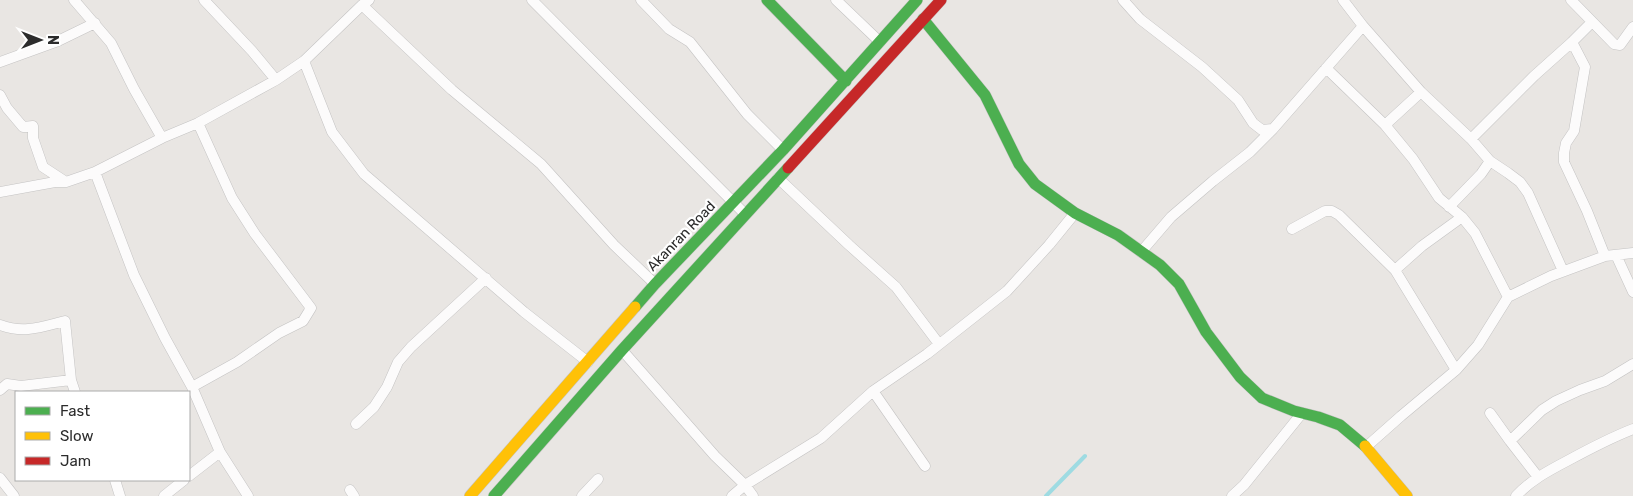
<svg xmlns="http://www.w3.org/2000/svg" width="1633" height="496" viewBox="0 0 1633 496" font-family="Rubik,sans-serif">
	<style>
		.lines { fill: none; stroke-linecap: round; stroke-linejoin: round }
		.stream { stroke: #9edbe2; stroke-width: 4 }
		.street-casing { stroke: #c4c3c3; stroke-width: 11 }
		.fast-casing { stroke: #c4c3c3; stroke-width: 12 }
		.slow-casing { stroke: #c4c3c3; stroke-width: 12 }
		.jam-casing { stroke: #c4c3c3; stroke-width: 12 }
		.street { stroke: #fcfbfb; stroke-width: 10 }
		.fast { stroke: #4caf50; stroke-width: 11 }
		.slow { stroke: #ffc107; stroke-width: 11 }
		.jam { stroke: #c62828; stroke-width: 11 }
		.labels { text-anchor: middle; stroke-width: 4.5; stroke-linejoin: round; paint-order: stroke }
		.street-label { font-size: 14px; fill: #2c2c2c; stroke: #fff }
	</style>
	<rect width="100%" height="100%" fill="#e9e6e3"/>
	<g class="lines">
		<path class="stream" d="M1046,496L1085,456"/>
		<g class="street-casing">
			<path id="street" d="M74,0L111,43L134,89L162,138
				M204,0L252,51L276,80
				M532,0L745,214
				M641,0L669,29L690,42L747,114L783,150
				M836,0L880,42
				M1123,0L1140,19L1202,67L1238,100L1253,123L1262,130L1273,129
				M1343,0L1363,26L1421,92L1471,139L1490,161L1508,173L1520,182L1528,193L1563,271
				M1571,0L1614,44L1620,45L1633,27
				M362,5L452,90L541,164L614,245L655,284
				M1572,42L1585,67L1574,131L1566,143L1564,153V162L1587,211L1605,256
				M304,61L332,132L364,174L524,312L588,362
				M0,62L58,41L95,23
				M1326,68L1385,125L1413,159L1439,198L1462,217L1475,233L1508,297
				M0,95L7,108L23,127L33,126V138L43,167L66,182
				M1385,125L1421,92
				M1471,139L1534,76L1572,42L1592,22
				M95,172L134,275L165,338L192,387L220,452L248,496
				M778,178L849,245L896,287L939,344
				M0,192L55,182H66L95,172L162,138L198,123L276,80L304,61L362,5L369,0
				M1449,207L1481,174L1490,161
				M1292,229L1325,211H1332L1339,215L1395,270L1456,370
				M1141,252L1171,217L1213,181L1250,152L1273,129L1363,26
				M1616,255L1633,292
				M1395,270L1422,246L1462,217
				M0,325C24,334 41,327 65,321L71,380L75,392
				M622,350L715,456L745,485L753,496
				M192,387L237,362L279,333L303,321L311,308L255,234L232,198L198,123
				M0,390L7,384L21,386L71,380
				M873,391L925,466
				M1490,413L1510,441L1538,477
				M356,424L374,407L387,387L398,362L411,347L486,278
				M1510,441L1542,410L1556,401L1580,390L1605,381L1633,364
				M1366,447L1401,416L1456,370L1478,345L1508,297L1551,276L1605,256L1633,253
				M189,476L220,452
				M0,478L14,496
				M115,480L120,496
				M350,490L354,496
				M164,496L184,480
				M582,496L598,479
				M732,496L745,485L821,438L873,391L927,354L1007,291L1049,245L1075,213
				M1232,496L1244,485L1302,413
				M1516,496C1531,480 1548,471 1567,461C1589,449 1610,438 1633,429"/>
		</g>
		<g class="fast-casing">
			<path id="fast" d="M767,0L846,81
				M923,19L985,95L1019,164L1035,184L1075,213L1118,235L1160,265L1179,284L1206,332L1240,377L1262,398L1294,411L1318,417L1340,425L1365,446
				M635,307L655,284L783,150L917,0
				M494,496L622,350L788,168"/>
		</g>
		<g class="slow-casing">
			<path id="slow" d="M1365,446L1407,496
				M470,496L635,307"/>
		</g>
		<g class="jam-casing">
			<path id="jam" d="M788,168L941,0"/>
		</g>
		<use href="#street" class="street"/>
		<use href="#fast" class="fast"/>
		<use href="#slow" class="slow"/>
		<use href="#jam" class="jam"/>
	</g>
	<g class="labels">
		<g class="street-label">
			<text transform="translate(681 236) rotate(-46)" y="5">Akanran Road</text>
		</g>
	</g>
	<rect x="15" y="391" width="175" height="90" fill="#ffffff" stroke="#ababab"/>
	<rect x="25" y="407" width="25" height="8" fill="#4caf50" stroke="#ababab"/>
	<text x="60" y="416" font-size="15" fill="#2c2c2c">Fast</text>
	<rect x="25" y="432" width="25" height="8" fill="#ffc107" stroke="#ababab"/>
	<text x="60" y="441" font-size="15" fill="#2c2c2c">Slow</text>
	<rect x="25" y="457" width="25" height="8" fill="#c62828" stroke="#ababab"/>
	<text x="60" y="466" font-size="15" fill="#2c2c2c">Jam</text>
	<g transform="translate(40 40) rotate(90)" stroke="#ffffff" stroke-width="4" paint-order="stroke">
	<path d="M0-4L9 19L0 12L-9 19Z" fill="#2c2c2c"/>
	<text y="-8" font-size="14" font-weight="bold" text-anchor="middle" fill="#2c2c2c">N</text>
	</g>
</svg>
